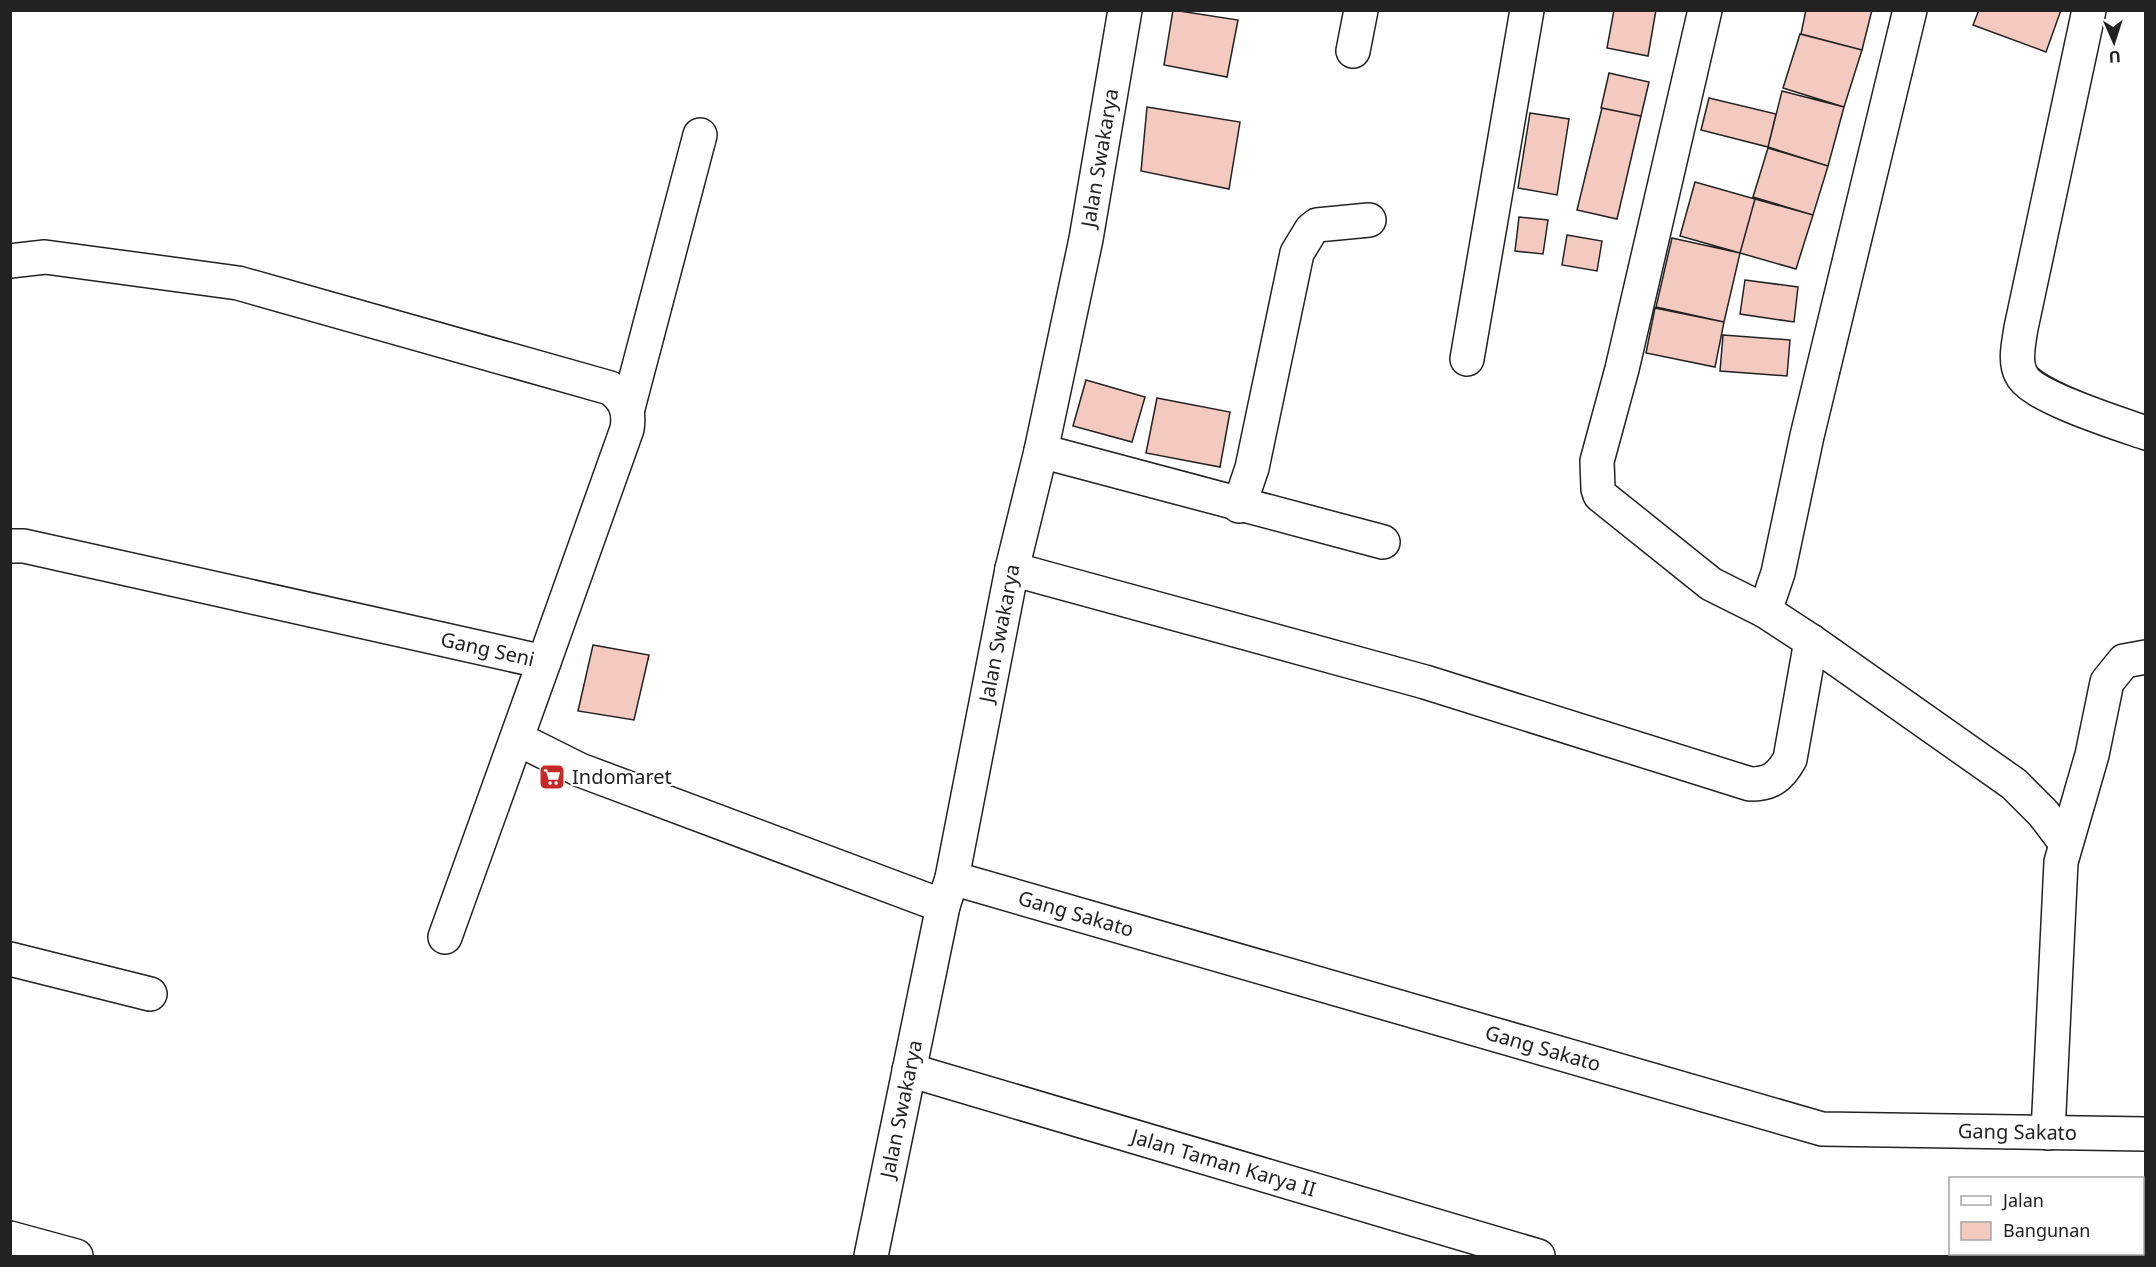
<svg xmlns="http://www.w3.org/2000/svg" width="2156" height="1267" viewBox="0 0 2156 1267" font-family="'Noto Sans',sans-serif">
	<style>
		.building { fill: #f3c9c0; stroke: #222; stroke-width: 1.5 }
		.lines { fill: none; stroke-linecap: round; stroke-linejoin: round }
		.minor-casing { stroke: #222; stroke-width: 36 }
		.minor { stroke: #fff; stroke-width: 33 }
		.labels { text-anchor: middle; stroke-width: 4.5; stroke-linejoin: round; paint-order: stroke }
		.street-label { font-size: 20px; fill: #222; stroke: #fff }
		.poi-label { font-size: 20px; fill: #222; stroke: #fff; text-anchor: start }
	</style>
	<rect width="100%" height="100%" fill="#fff"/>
	<path class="building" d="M1173,10L1238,20L1227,77L1164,65Z
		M1614,10H1656L1648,56L1607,48Z
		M1806,10H1872L1862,50L1801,34Z
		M1979,10H2061L2046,52L1973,25Z
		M1800,34L1862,50L1844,107L1783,88Z
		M1609,73L1649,82L1641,116L1601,108Z
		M1782,91L1844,107L1828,166L1768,147Z
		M1709,98L1776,114L1768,147L1701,130Z
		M1147,107L1240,122L1229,189L1141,171Z
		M1602,108L1641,116L1617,219L1577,210Z
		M1530,113L1569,119L1557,195L1518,188Z
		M1768,148L1828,166L1813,215L1753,197Z
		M1695,182L1755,199L1740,253L1680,236Z
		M1755,199L1813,215L1796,269L1740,253Z
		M1519,217L1548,220L1543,254L1515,251Z
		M1567,235L1602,241L1597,271L1562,265Z
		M1672,238L1740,253L1724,322L1656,307Z
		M1745,280L1798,287L1794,322L1740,314Z
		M1655,308L1724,322L1715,367L1646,353Z
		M1723,335L1790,340L1787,376L1720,371Z
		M1086,380L1145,397L1132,442L1073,426Z
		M1157,398L1230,412L1220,467L1146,453Z
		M593,645L649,655L634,720L578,711Z"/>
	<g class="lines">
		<g class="minor-casing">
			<g id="minor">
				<path d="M1705,10L1622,369L1597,461L1598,489L1600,495L1711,584L1765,611"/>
				<path d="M1910,10L1807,436L1778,573L1765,611L1811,641L2014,784L2043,813L2065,842"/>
				<path d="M2089,10L2021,328C2019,342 2014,361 2021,374C2030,396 2120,424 2146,433"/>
				<path d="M1353,51L1361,10"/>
				<path d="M10,261L45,257L238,283L610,388C625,399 630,410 627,429L544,662"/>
				<path d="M1467,359L1527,10"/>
				<path d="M628,408L700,135"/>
				<path d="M1041,451L1383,542"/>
				<path d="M1239,506L1252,468L1297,253L1311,230L1317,225L1369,220"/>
				<path id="s1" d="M10,546H24L544,662L445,937"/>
				<path d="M1012,569L1425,682L1750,784C1771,784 1780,777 1790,759L1811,641"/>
				<path d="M518,739L580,770L943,906"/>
				<path id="s2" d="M952,878L1822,1129L2146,1134"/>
				<path d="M10,959L150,994"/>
				<path id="s3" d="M909,1070L1538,1256"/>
				<path d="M2048,1133L2061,862L2092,755L2107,682L2124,661L2146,657"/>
				<path d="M10,1238L76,1256"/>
				<path id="s4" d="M871,1256L943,906L952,878L1012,569L1041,451L1086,239L1125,10"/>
			</g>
		</g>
		<use href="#minor" class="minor"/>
	</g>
	<defs>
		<g id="supermarket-square" transform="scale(1.35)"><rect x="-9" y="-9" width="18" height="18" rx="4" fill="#c62828" stroke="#fff"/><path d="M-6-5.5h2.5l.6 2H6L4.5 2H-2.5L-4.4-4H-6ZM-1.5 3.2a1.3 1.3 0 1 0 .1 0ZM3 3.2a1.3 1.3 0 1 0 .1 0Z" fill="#fff"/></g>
	</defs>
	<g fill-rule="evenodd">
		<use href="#supermarket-square" x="552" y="777"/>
	</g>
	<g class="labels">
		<g class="street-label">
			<text dy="7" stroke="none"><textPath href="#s4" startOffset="1122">Jalan Swakarya</textPath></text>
			<text dy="7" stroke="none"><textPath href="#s4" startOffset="636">Jalan Swakarya</textPath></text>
			<text dy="7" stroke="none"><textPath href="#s1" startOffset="489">Gang Seni</textPath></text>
			<text dy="7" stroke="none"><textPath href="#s2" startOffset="129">Gang Sakato</textPath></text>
			<text dy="7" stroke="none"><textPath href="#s2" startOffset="615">Gang Sakato</textPath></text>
			<text dy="7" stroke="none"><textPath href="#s4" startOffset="150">Jalan Swakarya</textPath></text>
			<text dy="7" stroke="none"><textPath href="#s2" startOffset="1101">Gang Sakato</textPath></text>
			<text dy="7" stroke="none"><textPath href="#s3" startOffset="328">Jalan Taman Karya II</textPath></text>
		</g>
		<g class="poi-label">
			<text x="572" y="784">Indomaret</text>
		</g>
	</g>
	<rect width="2156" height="1267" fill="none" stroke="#222222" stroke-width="24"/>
	<rect x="1949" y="1177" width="195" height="78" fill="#ffffff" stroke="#a7a7a7" stroke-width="1.5"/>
	<rect x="1961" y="1196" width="30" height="9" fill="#ffffff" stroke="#a7a7a7" stroke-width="1.5"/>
	<text x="2003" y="1207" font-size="18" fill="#222222">Jalan</text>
	<rect x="1961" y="1222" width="30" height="18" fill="#f3c9c0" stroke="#a7a7a7" stroke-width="1.5"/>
	<text x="2003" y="1237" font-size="18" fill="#222222">Bangunan</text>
	<g transform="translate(2114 42) rotate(177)" stroke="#ffffff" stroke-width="4.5" paint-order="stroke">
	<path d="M0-4.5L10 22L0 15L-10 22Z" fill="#222222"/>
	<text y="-9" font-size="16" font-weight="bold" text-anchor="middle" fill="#222222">U</text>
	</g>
</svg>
